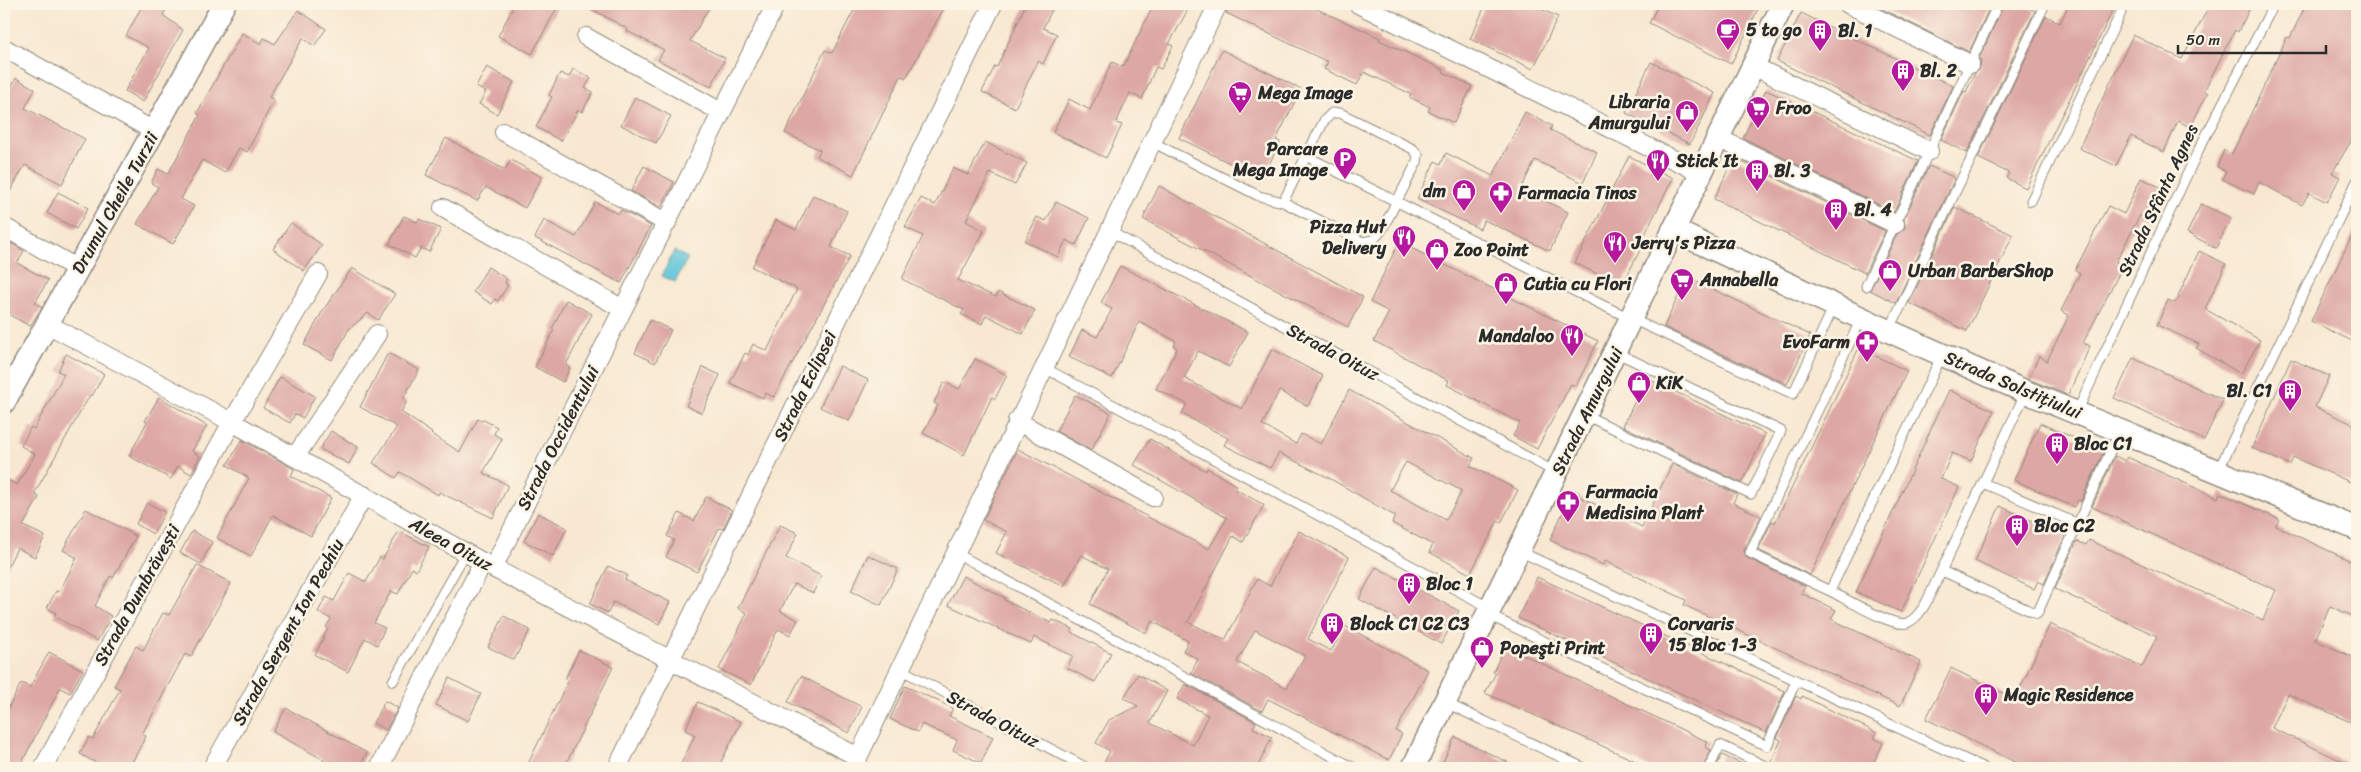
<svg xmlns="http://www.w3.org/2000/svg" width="2361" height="772" viewBox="0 0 2361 772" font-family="Sriracha,sans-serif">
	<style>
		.water { fill: #5dc5d9; stroke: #447882 }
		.building { fill: #dda7a4; fill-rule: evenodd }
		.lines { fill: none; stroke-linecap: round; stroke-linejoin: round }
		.service-casing { stroke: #928a7e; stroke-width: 11 }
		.minor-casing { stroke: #928a7e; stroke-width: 20 }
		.tertiary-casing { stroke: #928a7e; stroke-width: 25 }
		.service { stroke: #fff; stroke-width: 9 }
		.minor { stroke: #fff; stroke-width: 18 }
		.tertiary { stroke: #fff; stroke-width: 22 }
		.labels { text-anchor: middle; stroke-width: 5; stroke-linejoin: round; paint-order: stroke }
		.poi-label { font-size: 18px; font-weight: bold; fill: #2b2b2b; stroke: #fcf5e5; text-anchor: start }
		.street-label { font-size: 18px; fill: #2b2b2b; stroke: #fcf5e5 }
	</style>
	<rect width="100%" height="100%" fill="#fcf5e5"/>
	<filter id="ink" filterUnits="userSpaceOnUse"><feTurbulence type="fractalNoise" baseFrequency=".02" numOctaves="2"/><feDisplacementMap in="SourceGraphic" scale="10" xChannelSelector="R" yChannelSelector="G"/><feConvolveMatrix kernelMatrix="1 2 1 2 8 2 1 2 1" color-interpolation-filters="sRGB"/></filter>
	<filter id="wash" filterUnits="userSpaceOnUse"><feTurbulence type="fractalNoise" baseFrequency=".0096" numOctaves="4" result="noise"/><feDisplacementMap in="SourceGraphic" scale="20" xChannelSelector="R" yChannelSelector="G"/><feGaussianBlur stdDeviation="1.12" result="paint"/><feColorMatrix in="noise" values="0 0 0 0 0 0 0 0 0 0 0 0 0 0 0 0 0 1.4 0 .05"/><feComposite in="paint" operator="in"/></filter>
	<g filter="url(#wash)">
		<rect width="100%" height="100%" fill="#f8e8d1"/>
		<path class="water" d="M674,251L688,258L675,282L662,276Z"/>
		<g id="blocks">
			<path class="building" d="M143,4H169L163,15L183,30L143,102L125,91L149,48L126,36Z
				M515,4H559L532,54L498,36Z
				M582,4H711L690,41L725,58L711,87L658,60L664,50L627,31L628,29Z
				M857,4H946L906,78L901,76L853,175L817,157L820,150L785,133L825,50L832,53Z
				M1026,4H1055L1043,28L1057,34L1043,64L1038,61L1015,108L982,92L995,66L997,67Z
				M1154,4H1191L1169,44L1173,46L1161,69L1156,67L1142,99L1130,93L1116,123L1122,125L1106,158L1053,132L1069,99L1090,110L1112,62L1123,67Z
				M1229,4H1306L1380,38L1379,40L1444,70L1443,72L1472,86L1454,123L1428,111L1430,107L1409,97L1411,94L1364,72L1357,85L1324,69L1328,62L1226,13Z
				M1486,4H1530L1558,17L1533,69L1470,39Z
				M1659,4H1748L1758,9L1731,64L1649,23Z
				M1872,4H1991L1969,52Z
				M2004,4H2021L2035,11L1967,153L1941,140L1964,91L1966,92L1975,73L1980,68L1981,60L1979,59Z
				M2069,4H2116L2026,188L2006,178L2009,173L1978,158L2046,16L2060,23Z
				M2210,4H2252L2238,32L2235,30L2204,91L2208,93L2190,127L2178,121L2164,152L2131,136L2116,166L2079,148L2133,35L2182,59Z
				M2306,4H2357V131L2332,173L2340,177L2327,202L2309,193L2302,205L2259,182L2254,194L2222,179L2226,171L2217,167L2224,150L2232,154L2287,37L2290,38Z
				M298,10L326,29L314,46L303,38L269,97L274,100L247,152L239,148L225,173L202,160L181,199L194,206L173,244L137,224L158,187L151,183L158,169L168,174L200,115L197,113L242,33L261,44L264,38L275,44Z
				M1801,13L1953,86L1930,135L1777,61Z
				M1222,50L1301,89L1276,140L1280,142L1262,179L1179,138Z
				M1651,62L1715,93L1690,144L1626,113Z
				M487,67L514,82L497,114L479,104L486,92L476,87Z
				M573,69L591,78L585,88L593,92L582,112L578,110L561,141L536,127L552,97L549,95L560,73L569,77Z
				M16,78L35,89L25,108L85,139L62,184L25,165L4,202V101Z
				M1766,90L1918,161L1894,212L1743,138Z
				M635,97L671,116L656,143L621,125Z
				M1525,112L1552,126L1550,130L1597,152L1583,183L1535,160L1521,189L1568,212L1550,251L1484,220L1480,229L1417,199L1435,161L1441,164L1446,153L1493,176Z
				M446,138L505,170L511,160L542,177L525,208L486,187L477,201L426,175Z
				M985,142L1027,163L1015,185L990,173L966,221L984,231L958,280L996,297L998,292L1035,310L1023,334L986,315L982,324L961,314L964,310L902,279L923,236L905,227L921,198L935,205L953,168L968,175Z
				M1629,156L1673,178L1639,246L1641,248L1622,286L1575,263Z
				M1734,158L1885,231L1865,273L1714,199Z
				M644,166L674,182L661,207L631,191Z
				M1929,166L1955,178L1896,303L1870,290L1897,234L1905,228L1904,219Z
				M2141,178L2168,191L2153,221L2140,215L2116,262L2123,266L2083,343L2090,346L2068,395L2028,379L2039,356L2047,361L2069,315L2061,311L2080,273L2075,270L2108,206L2124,214Z
				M1159,186L1363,297L1348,327L1143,219Z
				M58,192L88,208L76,229L47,213Z
				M813,195L847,211L831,247L850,256L774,397L765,393L763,398L730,383L745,353L748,355L753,344L767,351L797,289L752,267L776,220L796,230Z
				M595,202L619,214L621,210L651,226L621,283L535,238L544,220L576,237Z
				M1056,202L1089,218L1076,245L1066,240L1058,257L1025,241L1037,217L1046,221Z
				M2201,204L2231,218L2216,248L2187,233Z
				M1955,207L2013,235L1967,331L1909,303Z
				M404,216L417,222L419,219L441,229L429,252L421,248L415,258L389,244Z
				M291,223L322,245L304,271L273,249Z
				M2357,225V330L2352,341L2311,321Z
				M1399,242L1598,341L1576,386L1571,384L1537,449L1513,436L1520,423L1447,385L1449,381L1374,341L1389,312L1370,302Z
				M11,243L24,251L17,263L48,280L35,303L42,307L30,326L4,312V256Z
				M2199,251L2226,264L2205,309L2260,340L2241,374L2196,348L2199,344L2157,325L2168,300L2175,303Z
				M1120,266L1248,332L1229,367L1198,351L1184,378L1242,409L1272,349L1323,376L1308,406L1279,391L1262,425L1296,444L1301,434L1321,444L1349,390L1474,458L1470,466L1518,490L1501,523L1498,521L1470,574L1429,552L1433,545L1392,523L1395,516L1329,478L1279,453L1270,468L1224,445L1228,438L1182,414L1187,404L1156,389L1177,348L1174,346L1176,341L1139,322L1112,378L1069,357L1082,330L1097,337L1112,309L1101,303ZM1406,462L1462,491L1446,520L1390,490Z
				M488,267L507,279L505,283L508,285L498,301L495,299L492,304L473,292Z
				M352,268L395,294L378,320L368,313L349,329L332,360L304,345L322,312Z
				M1687,277L1810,335L1787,384L1664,327Z
				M566,300L592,314L566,365L570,368L563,382L535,367L554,330L552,329Z
				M650,320L671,330L655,363L635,353Z
				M1859,348L1907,371L1810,575L1758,550L1772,521L1775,523Z
				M388,353L419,370L403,399L407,401L401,412L432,433L431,434L460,452L478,419L481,421L482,419L497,427L494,434L502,439L483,473L508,485L493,518L439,492L438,495L400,472L396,478L373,463L397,427L360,407Z
				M66,354L104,374L92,396L90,395L34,494L39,497L23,526L45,536L35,557L17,548L4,574V478L17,485L35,454L21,446L31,427L34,429L64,374L58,371Z
				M2133,358L2223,400L2204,440L2114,398Z
				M975,359L1007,375L995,399L992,397L964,455L923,433L938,405L934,403L944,382L959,389Z
				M2291,359L2329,376L2315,407L2357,426V485L2293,457L2290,465L2252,448Z
				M840,366L868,380L849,421L820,407Z
				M703,367L720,375L702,413L686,406Z
				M280,377L315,396L303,418L295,414L290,423L263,408Z
				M1646,378L1765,434L1742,483L1623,426Z
				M1949,390L1994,411L1971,461L1952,453L1941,479L1959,487L1901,612L1856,592Z
				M1075,395L1111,413L1091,450L1056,431Z
				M159,397L207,426L192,451L200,456L191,474L178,466L171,479L129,456L147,422L145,421Z
				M2040,423L2104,451L2081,501L2078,500L2074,507L2014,480Z
				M331,431L358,447L349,464L320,449Z
				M1150,439L1206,471L1207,468L1237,486L1235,489L1264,505L1243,542L1233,536L1188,622L1225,640L1257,579L1270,586L1299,531L1349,557L1308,639L1331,651L1345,626L1428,670L1396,731L1402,734L1389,760L1268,699L1262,711L1191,673L1198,659L1183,651L1188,641L1152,621L1146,633L1090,604L1108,569L1081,555L1064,586L996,553L1007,532L983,520L1018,449L1209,549L1227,518L1134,465ZM1255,630L1305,656L1287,688L1237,662Z
				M242,440L294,469L291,476L331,498L311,536L273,515L251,556L217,538L249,478L227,465Z
				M2115,456L2125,461L2127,457L2218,498L2220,493L2279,519L2276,526L2357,564V618L2330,606L2315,640L2357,659V725L2288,694L2272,728L2357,768H2028L1926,719L1951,668L2015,699L2050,624L2142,667L2157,636L2055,589L2077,541L2086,545L2089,540L2263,620L2276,590L2092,507Z
				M1672,464L1737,494L1733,503L1761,516L1744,550L1747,558L1805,586L1801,593L1836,610L1831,619L1921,662L1900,706L1684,605L1686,600L1605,561L1603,565L1550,540L1572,493L1642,527Z
				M706,497L732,510L723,529L719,528L697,572L666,557L674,540L667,536L679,513L694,521Z
				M147,503L165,512L153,534L136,524Z
				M2000,506L2065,536L2044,584L2038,581L2034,589L1975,561Z
				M86,509L136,536L113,578L110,576L95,606L111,616L97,641L54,616L56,613L47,608L56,591L59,592L77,558L63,550Z
				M538,513L567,528L553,556L524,541Z
				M780,525L798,533L786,558L821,576L813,593L794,584L780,611L798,620L790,635L778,629L751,685L719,669L747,613L738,608Z
				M192,531L212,542L201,564L180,553Z
				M399,531L429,547L416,571L412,568L398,594L391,591L374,623L385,628L377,645L365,638L348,672L315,655L328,628L326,627L331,619L318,612L326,597L334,601L349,573L366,582L380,557L383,559Z
				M868,555L898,569L881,605L851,591Z
				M197,565L231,583L191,657L185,654L142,734L146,736L129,768H105L80,754L89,737L93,739L120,689L114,686L136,646L143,650L163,613L169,615Z
				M608,566L627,575L625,580L670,602L659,624L613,602L608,613L590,604Z
				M1376,567L1459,611L1441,644L1359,599Z
				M963,576L1005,598L1004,600L1051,623L1053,620L1073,629L1071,632L1111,653L1095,682L1067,668L1073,656L1034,637L1031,644L948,605Z
				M1537,577L1785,691L1766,733L1518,618Z
				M504,616L530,630L514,660L488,647Z
				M1505,646L1708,742L1705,747L1711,750L1703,768H1651L1485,693L1496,673L1493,672Z
				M579,650L613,667L564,768H526L568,681L565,679Z
				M49,652L83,670L70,693L60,688L19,768H4V717L21,683L30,687Z
				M1138,674L1167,691L1150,723L1193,745L1208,715L1177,699L1185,684L1256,722L1253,728L1272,737L1257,768H1101L1110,751L1096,743L1109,720L1138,706L1124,698Z
				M801,676L862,707L849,733L788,702Z
				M449,678L481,694L468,721L436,705Z
				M905,686L953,708L949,716L993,737L981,763L953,750L957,740L922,724L918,732L890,719Z
				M1796,696L1801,699L1802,696L1877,733L1874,738L1883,743L1871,768H1776L1771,762L1781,740L1777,738Z
				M385,701L398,708L386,730L373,723Z
				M698,702L741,722L718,768H679L695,735L685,730Z
				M286,708L367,753L359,768H320L324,760L273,732Z
				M1455,737L1520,768H1440Z
				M1722,755L1750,768H1716Z"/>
		</g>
	</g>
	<g filter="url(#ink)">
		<use href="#blocks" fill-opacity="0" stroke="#928a7e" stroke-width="1"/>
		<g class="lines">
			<g class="service-casing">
				<path id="service" d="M1332,113H1340L1413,149L1418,155L1417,162L1382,230L1373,240L1363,242L1283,202L1324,121Z
					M1152,142L1259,196L1283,202
					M1306,156L1602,305L1793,394L1834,306
					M2031,201L2125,4
					M1109,231L1555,472
					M1866,286L1998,4
					M1889,331L2045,4
					M1942,355L1830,591C1845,598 1893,628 1907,623C1916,619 1921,611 1926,603L2026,392
					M1043,367L1490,608
					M2077,412L2198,151L2274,4
					M1585,415L1751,494L1781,431L1615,352
					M2218,471L2357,181
					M1983,483L2078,524
					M1519,551L1984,768
					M954,552L1354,768
					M1942,571L2037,614L2119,432
					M1830,591L1750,553L1861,319
					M1488,615L1767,746L1796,681
					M900,669L1087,768
					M393,681L466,552
					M1446,703L1584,768
					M1709,768L1720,745L1770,768"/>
			</g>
			<g class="minor-casing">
				<path id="minor" d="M1358,4L1701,173
					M1848,4L1970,64
					M586,37L721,112
					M4,48L154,131
					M1753,66L1929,151
					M504,132L667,223
					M1718,138L1895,224
					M443,208L623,309
					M4,227L78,269
					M47,324L232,422L493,568L858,757
					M1017,421L1153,497
					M295,457L377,334
					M493,568L776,4
					M43,768L232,422L318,274
					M212,768L364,495
					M379,768L483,562
					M617,768L993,4
					M853,768L1218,4"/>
			</g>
			<g class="tertiary-casing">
				<path id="tertiary" d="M1673,230L1889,331L2026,392L2357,529
					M4,402L224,4
					M1413,768L1783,4"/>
			</g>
			<use href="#service" class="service"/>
			<use href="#minor" class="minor"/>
			<use href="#tertiary" class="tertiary"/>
		</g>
	</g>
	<defs>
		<g id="cafe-pin" transform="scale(1.25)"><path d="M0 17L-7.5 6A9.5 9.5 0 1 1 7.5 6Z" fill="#b5179e" stroke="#fcf5e5"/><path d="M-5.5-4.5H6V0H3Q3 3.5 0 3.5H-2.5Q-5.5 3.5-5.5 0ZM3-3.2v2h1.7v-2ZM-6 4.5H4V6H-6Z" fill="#fff"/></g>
		<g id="building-pin" transform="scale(1.25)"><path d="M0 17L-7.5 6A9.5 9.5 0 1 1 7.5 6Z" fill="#b5179e" stroke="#fcf5e5"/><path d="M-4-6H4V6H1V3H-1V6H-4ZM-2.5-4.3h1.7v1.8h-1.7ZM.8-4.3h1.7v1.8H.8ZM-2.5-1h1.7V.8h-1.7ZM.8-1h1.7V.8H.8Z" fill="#fff"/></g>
		<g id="supermarket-pin" transform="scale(1.25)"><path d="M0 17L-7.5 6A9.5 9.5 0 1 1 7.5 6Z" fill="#b5179e" stroke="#fcf5e5"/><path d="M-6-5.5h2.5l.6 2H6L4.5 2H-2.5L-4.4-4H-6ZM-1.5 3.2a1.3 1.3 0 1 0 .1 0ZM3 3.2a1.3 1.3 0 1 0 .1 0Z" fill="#fff"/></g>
		<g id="shop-pin" transform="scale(1.25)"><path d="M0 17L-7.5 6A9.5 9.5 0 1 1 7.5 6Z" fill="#b5179e" stroke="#fcf5e5"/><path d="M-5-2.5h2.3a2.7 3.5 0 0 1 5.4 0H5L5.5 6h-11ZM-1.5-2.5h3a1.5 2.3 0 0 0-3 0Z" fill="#fff"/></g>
		<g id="parking-pin" transform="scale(1.25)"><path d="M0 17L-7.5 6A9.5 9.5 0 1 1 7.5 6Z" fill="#b5179e" stroke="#fcf5e5"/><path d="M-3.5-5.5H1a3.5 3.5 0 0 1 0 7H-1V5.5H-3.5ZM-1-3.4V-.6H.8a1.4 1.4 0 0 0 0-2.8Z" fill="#fff"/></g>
		<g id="restaurant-pin" transform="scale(1.25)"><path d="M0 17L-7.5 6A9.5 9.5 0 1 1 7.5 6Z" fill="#b5179e" stroke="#fcf5e5"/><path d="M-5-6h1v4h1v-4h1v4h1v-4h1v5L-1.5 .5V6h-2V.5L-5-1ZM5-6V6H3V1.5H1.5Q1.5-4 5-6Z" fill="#fff"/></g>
		<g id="pharmacy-pin" transform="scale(1.25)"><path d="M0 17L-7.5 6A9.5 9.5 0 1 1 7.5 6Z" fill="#b5179e" stroke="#fcf5e5"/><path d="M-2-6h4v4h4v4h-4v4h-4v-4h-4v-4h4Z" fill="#fff"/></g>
	</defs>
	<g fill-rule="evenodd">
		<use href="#cafe-pin" x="1728" y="30"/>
		<use href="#building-pin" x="1820" y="31"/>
		<use href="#building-pin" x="1903" y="71"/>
		<use href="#supermarket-pin" x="1240" y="93"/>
		<use href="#supermarket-pin" x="1758" y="108"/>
		<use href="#shop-pin" x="1687" y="112"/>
		<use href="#parking-pin" x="1345" y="159"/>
		<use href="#restaurant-pin" x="1658" y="161"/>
		<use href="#building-pin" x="1757" y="171"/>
		<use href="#shop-pin" x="1464" y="191"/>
		<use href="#pharmacy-pin" x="1501" y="193"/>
		<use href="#building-pin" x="1836" y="210"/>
		<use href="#restaurant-pin" x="1404" y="237"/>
		<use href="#restaurant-pin" x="1615" y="243"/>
		<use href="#shop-pin" x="1437" y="250"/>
		<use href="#shop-pin" x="1890" y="271"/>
		<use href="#supermarket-pin" x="1682" y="280"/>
		<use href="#shop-pin" x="1506" y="284"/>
		<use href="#restaurant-pin" x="1572" y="336"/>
		<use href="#pharmacy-pin" x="1867" y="342"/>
		<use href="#shop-pin" x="1639" y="383"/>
		<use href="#building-pin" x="2290" y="391"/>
		<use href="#building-pin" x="2057" y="444"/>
		<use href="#pharmacy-pin" x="1568" y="502"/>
		<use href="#building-pin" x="2017" y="526"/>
		<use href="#building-pin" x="1409" y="584"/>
		<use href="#building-pin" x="1332" y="624"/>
		<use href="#building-pin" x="1651" y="634"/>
		<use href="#shop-pin" x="1482" y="648"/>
		<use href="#building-pin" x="1986" y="695"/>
	</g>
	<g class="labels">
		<g class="poi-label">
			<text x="1746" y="36">5 to go</text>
			<text x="1838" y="37">Bl. 1</text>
			<text x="1920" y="77">Bl. 2</text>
			<text x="1258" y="99">Mega Image</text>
			<text x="1670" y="108" text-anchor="end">Libraria<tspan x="1670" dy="21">Amurgului</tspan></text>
			<text x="1776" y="114">Froo</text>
			<text x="1328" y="155" text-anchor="end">Parcare<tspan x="1328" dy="21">Mega Image</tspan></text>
			<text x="1676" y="167">Stick It</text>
			<text x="1774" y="177">Bl. 3</text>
			<text x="1446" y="197" text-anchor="end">dm</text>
			<text x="1518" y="199">Farmacia Tinos</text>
			<text x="1854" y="216">Bl. 4</text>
			<text x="1386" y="233" text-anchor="end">Pizza Hut<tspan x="1386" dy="21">Delivery</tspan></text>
			<text x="1632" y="249">Jerry's Pizza</text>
			<text x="1454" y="256">Zoo Point</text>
			<text x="1908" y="277">Urban BarberShop</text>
			<text x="1700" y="286">Annabella</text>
			<text x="1524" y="290">Cutia cu Flori</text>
			<text x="1554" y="342" text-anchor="end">Mandaloo</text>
			<text x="1850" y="348" text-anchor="end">EvoFarm</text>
			<text x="1656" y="389">KiK</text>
			<text x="2272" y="397" text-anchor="end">Bl. C1</text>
			<text x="2074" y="450">Bloc C1</text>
			<text x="1586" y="498">Farmacia<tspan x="1586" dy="21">Medisina Plant</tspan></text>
			<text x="2034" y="532">Bloc C2</text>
			<text x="1426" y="590">Bloc 1</text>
			<text x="1350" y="630">Block C1 C2 C3</text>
			<text x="1668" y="630">Corvaris<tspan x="1668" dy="21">15 Bloc 1-3</tspan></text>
			<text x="1500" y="654">Popeşti Print</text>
			<text x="2004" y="701">Magic Residence</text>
		</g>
		<g class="street-label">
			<text transform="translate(2158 200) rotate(-65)" y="6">Strada Sfânta Agnes</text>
			<text transform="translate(115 203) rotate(-61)" y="6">Drumul Cheile Turzii</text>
			<text transform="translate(1333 352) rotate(28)" y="6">Strada Oituz</text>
			<text transform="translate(2013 385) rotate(23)" y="6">Strada Solstițiului</text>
			<text transform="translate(805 386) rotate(-64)" y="6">Strada Eclipsei</text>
			<text transform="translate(1587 411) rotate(-64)" y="6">Strada Amurgului</text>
			<text transform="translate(558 438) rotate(-63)" y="6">Strada Occidentului</text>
			<text transform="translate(451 544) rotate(29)" y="6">Aleea Oituz</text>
			<text transform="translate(137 595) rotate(-61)" y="6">Strada Dumbrăvești</text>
			<text transform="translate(288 632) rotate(-61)" y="6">Strada Sergent Ion Pechiu</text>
			<text transform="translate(993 719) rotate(28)" y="6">Strada Oituz</text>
		</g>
	</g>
	<rect width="2361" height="772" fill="none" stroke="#fcf5e5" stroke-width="20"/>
	<path d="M2178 45v8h148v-8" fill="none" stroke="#2b2b2b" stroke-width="2.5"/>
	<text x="2186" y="45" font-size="15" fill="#2b2b2b" stroke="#fcf5e5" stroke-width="4" paint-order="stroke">50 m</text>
</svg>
